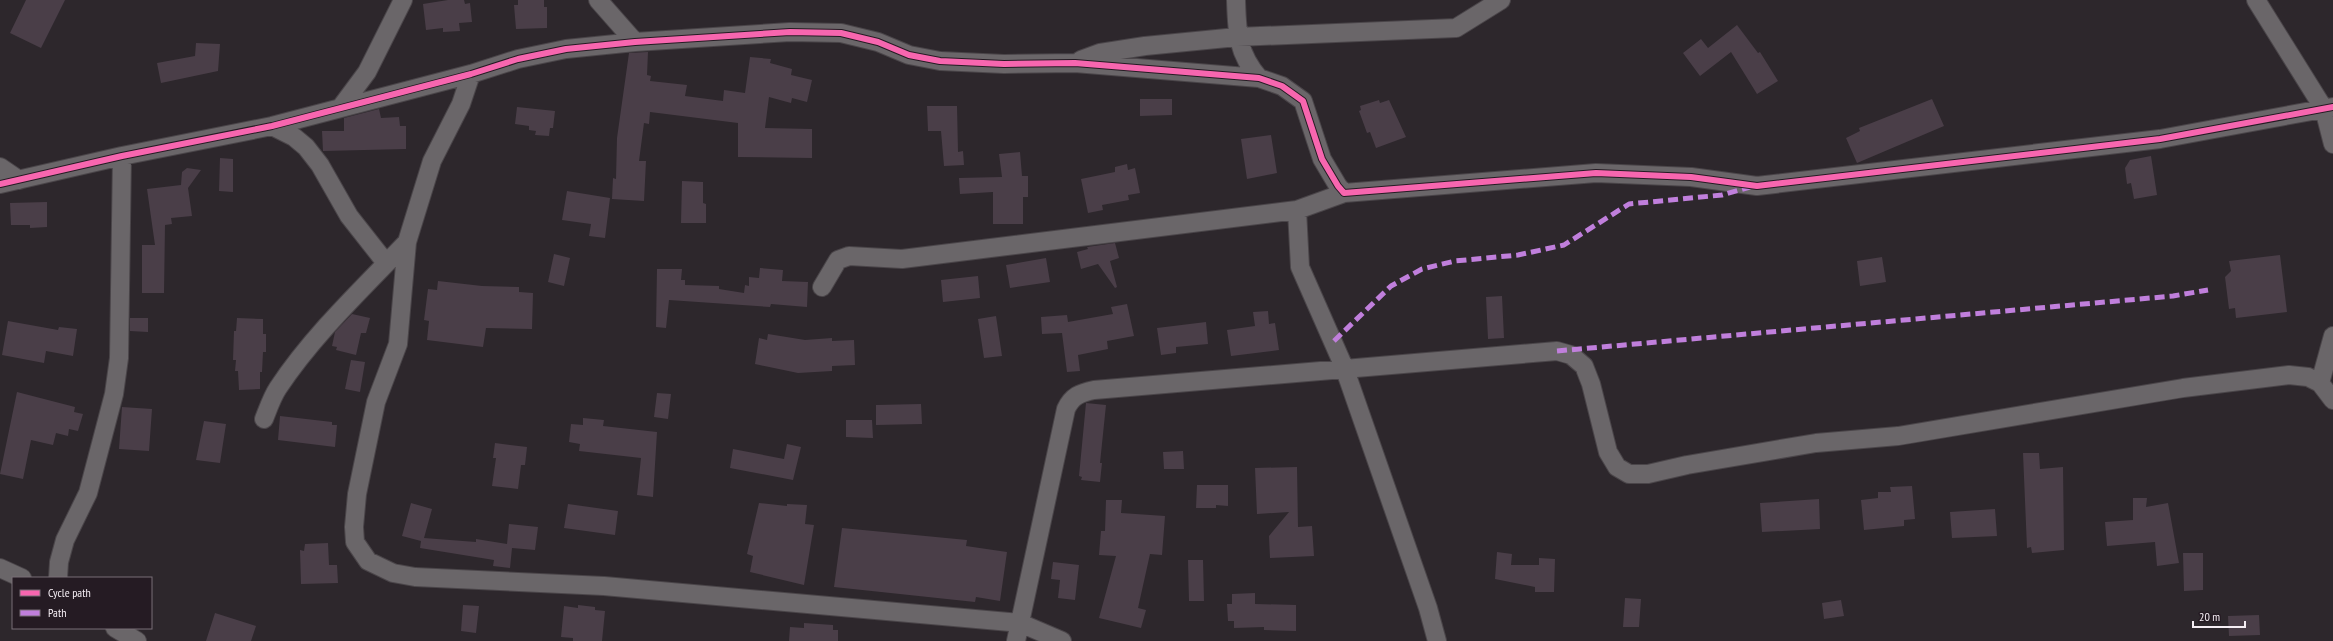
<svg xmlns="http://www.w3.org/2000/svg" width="2333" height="641" viewBox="0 0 2333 641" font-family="'PT Sans Narrow',sans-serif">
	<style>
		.building { fill: #4a3e48 }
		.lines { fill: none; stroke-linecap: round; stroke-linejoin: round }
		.street-casing { stroke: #4a4549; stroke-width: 20 }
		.street { stroke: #6a6669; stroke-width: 18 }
		.quiet { stroke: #c07fdc; stroke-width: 5; stroke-dasharray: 10 5; stroke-linecap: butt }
		.cycleway-casing { stroke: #251b23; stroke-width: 8 }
		.cycleway { stroke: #f766af; stroke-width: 6 }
	</style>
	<rect width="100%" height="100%" fill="#2d272c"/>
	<path class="building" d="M26,0H65L41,48L10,33Z
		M448,0H464L465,4L470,3L472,22L459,23L460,31L443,32V28L426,30L423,4Z
		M518,0H544V7H547V28L516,29L514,5H518Z
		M1737,25L1758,53L1760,52L1778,81L1757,94L1731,52L1700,76L1683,53L1701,39L1708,48Z
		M196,43L220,44L218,71L161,83L157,63L195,56Z
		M648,52L647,75L651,76L650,81L687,85L685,96L723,101L724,90L745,93L750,57L771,59L770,63L792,69L791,75L812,80L807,102L792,98L791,103L769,97L765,128L812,129V158L738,157V123L650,112L649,124L644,123L639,161H646L644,201L612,199L613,178L616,179L617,138L629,53Z
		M1140,99H1172V115L1140,116Z
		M1932,99L1944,126L1857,163L1846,138L1860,131L1859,128Z
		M1379,100L1380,103L1389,100L1406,137L1376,148L1370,132L1367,133L1359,111L1361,110L1360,106Z
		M927,106H957L958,152L963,151L964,165L944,166L941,131H928Z
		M517,107L555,111L553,128H550L549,136L535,135L536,131L529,130V126L515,124Z
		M379,109L381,118L399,117L400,126H406V149L323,151L322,131H344V118Z
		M1271,135L1277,173L1247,179L1241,139Z
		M1020,152L1022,176H1028V197H1023V224H993V192L960,194L959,178L1002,177L999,154Z
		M2151,156L2157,195L2134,199L2131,183L2127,184L2125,168L2130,160Z
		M220,158L233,159V192L219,191Z
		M1127,164L1128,170L1135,168L1140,193L1128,195L1129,200L1102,205L1103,210L1088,213L1081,179L1115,172V167Z
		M187,168L201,170L188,188L192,216L171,218L172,224L165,225L164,293H142V245H155L147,189L181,185L182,172Z
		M682,181L703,182V203L706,204V223H681Z
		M567,191L610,198L605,238L589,236L591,224L562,220Z
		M47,202V227L30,228V225H11L10,203Z
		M1115,243L1119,258L1110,261L1117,287L1115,288L1098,264L1081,269L1077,252L1088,249L1087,247Z
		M554,254L570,258L564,286L548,282Z
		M2280,255L2287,312L2236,318L2235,308L2229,309L2225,277L2231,271L2229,261Z
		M1882,257L1886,282L1860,286L1857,261Z
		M1046,258L1050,282L1010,288L1006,265Z
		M760,268L783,270L782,281L808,282L807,307L771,304L770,307L669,300L666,328L656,327L657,269H682L681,280H685V285L719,286V289L744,293L745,285L749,286V277L759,278Z
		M978,276L980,298L943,302L941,280Z
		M438,281L482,286L519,287V292L533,293L532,329L486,328L483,347L427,340L429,321L424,320L428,289L437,290Z
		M1502,296L1504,338L1488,339L1486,297Z
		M1127,304L1134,336L1107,341L1108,349L1078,355L1080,371L1067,372L1062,333L1042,334L1041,317L1067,315L1068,322L1113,314L1111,307Z
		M1268,311L1269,324L1275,323L1279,350L1231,356L1227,330L1255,326L1253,312Z
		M352,314L370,318L366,333H361L356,355L336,350L337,347L332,346L335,332Z
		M996,316L1002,356L984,358L978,319Z
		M130,318H148V332L130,331Z
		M237,318L263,319V334H266V352H263L262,372H260V389L239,390L238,371H235L236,360H233L234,331H236Z
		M8,321L58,330L59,327L77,329L73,356L46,351L44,363L2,355Z
		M1206,322L1208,344L1176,347V353L1161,355L1157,328Z
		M768,334L805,340L832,338V341L854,340L855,365L832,366V371L798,373L755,364L759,338L767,340Z
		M351,360L365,362L360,392L345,389Z
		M17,392L75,407L74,412L83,414L78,431L69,429L68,436L56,433L53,445L31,440L23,479L0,474Z
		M657,393L671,394L668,419L654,417Z
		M1086,403L1106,405L1100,463H1102L1100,482L1081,480L1082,477L1079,476Z
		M921,404L922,424L876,425V405Z
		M122,407L152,409L149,451L119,449Z
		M280,416L332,422V425H337L335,447L278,440Z
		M583,418L604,420L603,426L657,432L653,497L637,495L641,458L579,451L580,444L569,442L571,424L583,425Z
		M846,420H872L873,438L846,437Z
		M204,421L226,424L220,463L196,460Z
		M495,443L527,447L525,465H521L518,489L492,486L496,458H493Z
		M787,444L801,447L793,480L730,468L733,449L784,459Z
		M1183,451L1184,469H1164L1163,452Z
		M2023,453H2039L2040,469L2063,467L2064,550L2032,553L2031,547L2027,548Z
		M1297,467L1298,527L1312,526L1314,556L1270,558L1269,536L1289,512L1257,514L1255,468Z
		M1197,485H1228V506L1216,505V508H1196Z
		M1912,486L1915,519L1904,520V526L1864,530L1861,500L1878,498V492H1891L1890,487Z
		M2133,498H2147L2146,507L2168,503L2179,563L2157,566L2155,542L2107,546L2105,522L2133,520Z
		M1819,499L1820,529L1762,532L1760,503Z
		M1106,500H1122L1121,513L1165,516L1162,555L1150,554L1138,608L1146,610L1141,628L1099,618L1116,556L1099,555L1101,531H1105Z
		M411,503L432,509L424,538L476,542V539L507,544L509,524L538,527L535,550L512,548L510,568L493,566L494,560L420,548L421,541L402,536Z
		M759,503L787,506V504L807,505L805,524L814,525L804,585L750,572L753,556L747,554Z
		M568,504L618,511L615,535L564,528Z
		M1995,509L1997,536L1952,538L1950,512Z
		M842,528L967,540L966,546L1007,552L1000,601L976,597L975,602L834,587Z
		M328,543L329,565H337L338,583L301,584L300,550L304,551L305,544Z
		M1497,552L1512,554L1511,565H1539V558L1555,559L1554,592H1535V587L1495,579Z
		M2183,553H2203V590L2184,591Z
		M1188,560H1203L1204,601H1189Z
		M1053,562L1079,565L1075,600L1058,598L1060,580L1051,579Z
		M1255,593V604L1296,605V631L1264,630V627L1234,628V621H1228L1227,604H1232V594Z
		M1625,598L1641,599L1639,627H1623Z
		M1841,600L1844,616L1824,619L1822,603Z
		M463,605L479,606L476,633L461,631Z
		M578,605L595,607V610L605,611L602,641H573V638L561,637L564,606L578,608Z
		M215,613L256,626L251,641H206Z
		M2259,615L2260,635L2229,636L2228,616Z
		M804,623L833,625V630H838V641H789L790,627L804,628Z"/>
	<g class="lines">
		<g class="street-casing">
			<path id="street" d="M598,0L635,42
				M1236,0C1237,31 1237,53 1259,78
				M2256,0L2324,109L2333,144
				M1081,60L1100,53L1145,46L1237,37L1456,28L1501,0
				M471,74L461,104L432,161L407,242L398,344L376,402L357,494L354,527L355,542L368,561L393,573L415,577L604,586L1020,623L1062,641
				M341,107L367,72L403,0
				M272,126L294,137L306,147L320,165L349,216L386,263
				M0,167L19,180
				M0,184L122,156L272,126L471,74L518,59L566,49L635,42L790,32L841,33L878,42L909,55L940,61L1004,64L1075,63L1259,78L1282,86L1303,101L1322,159L1338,186L1344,193L1596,173L1691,177L1757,186L2160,139L2333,107
				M1344,193L1297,210L1300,267L1344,367L1428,608L1437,641
				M822,287L838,260L849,256L902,259L1297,210
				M2320,383L2333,336
				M264,419C268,409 272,397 278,388C313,335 363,288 407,242
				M0,568L22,578
				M58,578L59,562L65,540L88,493L114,394L119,358L122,156
				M115,628L137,641
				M1016,641L1066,409C1072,396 1080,393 1094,390L1557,351L1571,355L1584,366L1591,384L1608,452L1617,467L1629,474H1648L1687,465L1816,443L1898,436L2183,388L2289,375L2308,377L2320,383L2333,400"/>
		</g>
		<use href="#street" class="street"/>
		<path class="quiet" d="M1334,341L1391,286L1422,269L1455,261L1518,255L1564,245L1629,204L1722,195L1750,187
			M1557,351L2173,296L2208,290"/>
		<g class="cycleway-casing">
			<path id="cycleway" d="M0,184L122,156L272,126L471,74L518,59L566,49L635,42L790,32L841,33L878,42L909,55L940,61L1004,64L1075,63L1259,78L1282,86L1303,101L1322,159L1338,186L1344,193L1596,173L1691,177L1757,186L2160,139L2333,107"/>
		</g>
		<use href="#cycleway" class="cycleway"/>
	</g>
	<rect x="12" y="577" width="140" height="52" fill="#251b23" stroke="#786f77"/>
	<rect x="20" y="590" width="20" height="6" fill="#f766af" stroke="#786f77"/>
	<text x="48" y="597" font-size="12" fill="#f5eef4">Cycle path</text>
	<rect x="20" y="610" width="20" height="6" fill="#c07fdc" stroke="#786f77"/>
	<text x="48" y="617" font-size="12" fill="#f5eef4">Path</text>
	<path d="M2193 621v6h52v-6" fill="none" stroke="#f5eef4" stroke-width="2"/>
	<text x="2199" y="621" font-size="12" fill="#f5eef4" stroke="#251b23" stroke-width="3" paint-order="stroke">20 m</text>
</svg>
